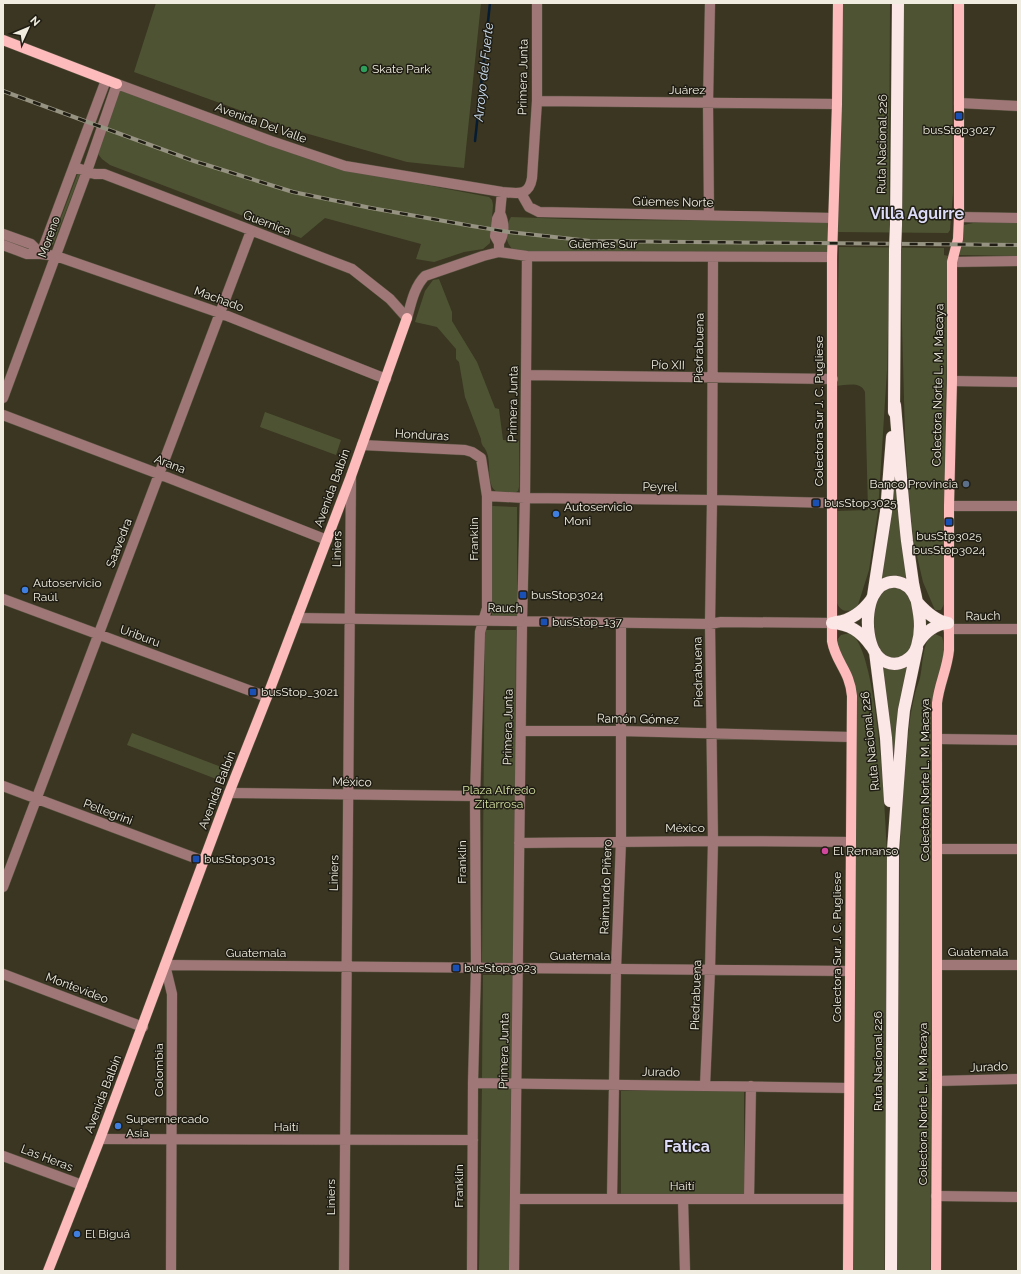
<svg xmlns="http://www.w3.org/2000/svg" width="1021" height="1274" viewBox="0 0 1021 1274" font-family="Raleway,sans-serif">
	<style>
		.green { fill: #4e5433 }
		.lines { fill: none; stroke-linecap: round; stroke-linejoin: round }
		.stream { stroke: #061c33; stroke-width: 2.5 }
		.minor-casing { stroke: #585340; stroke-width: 11 }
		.major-casing { stroke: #585340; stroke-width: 11 }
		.highway-casing { stroke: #585340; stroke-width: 13 }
		.minor { stroke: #9f7777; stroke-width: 10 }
		.major { stroke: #fdbbbc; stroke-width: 10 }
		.highway { stroke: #fce7e7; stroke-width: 12 }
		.rail-casing { stroke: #979382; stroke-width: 4 }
		.rail { stroke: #201e14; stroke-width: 2.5; stroke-dasharray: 8; stroke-linecap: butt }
		.highway-bridge-casing { stroke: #585340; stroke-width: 13; stroke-linecap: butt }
		.highway-bridge { stroke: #fce7e7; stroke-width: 12 }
		.leisure-dot { fill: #2e9e5b; stroke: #201e14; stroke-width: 1.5 }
		.transit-dot { fill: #1a4fb4; stroke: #201e14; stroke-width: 1.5 }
		.service-dot { fill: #5c6f8a; stroke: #201e14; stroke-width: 1.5 }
		.shop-dot { fill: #3f7fe0; stroke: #201e14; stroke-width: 1.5 }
		.hotel-dot { fill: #d1479c; stroke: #201e14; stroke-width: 1.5 }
		.labels { text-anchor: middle; stroke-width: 3; stroke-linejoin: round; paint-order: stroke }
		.poi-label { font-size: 12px; fill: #f0ede0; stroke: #201e14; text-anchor: start }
		.street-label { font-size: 12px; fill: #f0ede0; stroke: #201e14 }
		.park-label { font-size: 12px; fill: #d4e0a1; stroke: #201e14 }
		.water-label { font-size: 13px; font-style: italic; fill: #d4e6fa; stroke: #201e14 }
		.district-label { font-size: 16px; font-weight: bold; fill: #dcdbf8; stroke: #201e14 }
	</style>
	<rect width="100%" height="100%" fill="#3b3622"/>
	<path class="green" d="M156,3H481L464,168L407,162L298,131L134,72Z
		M841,3H890L889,185L890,225L904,3H952L953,193L950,230L948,233L838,232Z
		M120,87L374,175L489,197L492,200L493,205L490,243L483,249L464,252L434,262L416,259L421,244L325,218L301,238L110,165L102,159L98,154Z
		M78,173L80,174L53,245L51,244Z
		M511,217L596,220L822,221L828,223L831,229L828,253L527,252L512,249C504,240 505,227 511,217Z
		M973,223H1018V256L959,255L958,253L961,230L964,225Z
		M839,247L944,248V255L948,256L947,262L944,604L941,610H935L923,582L914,543L910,508L905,435L900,250H890L887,370L878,511L869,570L857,608C849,612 841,613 837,603V511L868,510L865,392C861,381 846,385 836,386Z
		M439,279L452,312V321L477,362L495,408L499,409L503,440L519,441V487L518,491C514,494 509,493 503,493C484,493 492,465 487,453C485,446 481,447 481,439L465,397L459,362L456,359V349L437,327L415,322L425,291L433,280Z
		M265,412L341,440L336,455L260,427Z
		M895,454L910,582L878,581Z
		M492,506L517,507V618H492Z
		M891,586L905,589L914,609V634L910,649L904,655L897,658H888L877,647C875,634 870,604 880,593C883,590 888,588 891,586Z
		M485,630H516L514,964H482Z
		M850,633C881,649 887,850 888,889C889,931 887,973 887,1015C886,1100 885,1186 884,1271H851L855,702L836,641L841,635Z
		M935,634L942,637C950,661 935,677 934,698L930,1271H897L900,850C901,816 903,783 907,750C908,732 910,715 914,698C915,691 918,685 920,678C923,667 922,637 935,634Z
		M911,663L893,790L881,666Z
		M132,733L224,768L219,780L127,745Z
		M483,975H513L512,1079H482Z
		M482,1086L511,1087L509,1271H479Z
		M621,1091H744V1194H621Z"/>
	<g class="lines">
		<path class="stream" d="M475,141L490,3"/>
		<g class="minor-casing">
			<path id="minor" d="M537,101L837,104
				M959,103L1018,106
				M74,167L95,174H104L352,269L390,299L407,318
				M521,193L529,207L539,212L833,218
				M709,215L708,103L710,3
				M959,217L1018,218
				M3,234L31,244L41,254
				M499,243C505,233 505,224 500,213
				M3,245L27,254H41L56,256L220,313L386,379
				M499,252V243L495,236L497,219L500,213L502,192
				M41,254L106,80
				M952,262L1018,261
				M407,318C411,304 414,287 425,276L483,256L499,252L527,256L832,257
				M526,375L833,379
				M952,381L1018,382
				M3,398L87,171L117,84L271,141L345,166L502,192C517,193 529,197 532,178L537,101V3
				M3,415L159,474L327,540
				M362,445L465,450L472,452L481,458L487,496V608L480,632L475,796L476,968L473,1083L472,1271
				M487,496L525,498L712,500L832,503
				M949,506H1018
				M3,599L267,697
				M297,618L710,624L721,622L832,623
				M948,629H1018
				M521,731H621L851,737
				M938,739L1018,740
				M3,786L203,861
				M229,793L475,796
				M519,843L713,841L850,842
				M937,849H1018
				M3,887L251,231
				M937,965H1018
				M3,974L143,1027
				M937,1081L1018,1079
				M473,1083L849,1088
				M705,1086L710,970L713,841L710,624L712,500L713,258
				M100,1139L473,1140
				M3,1156L82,1185
				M936,1196L1018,1197
				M515,1199H848
				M612,1199L616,969L621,841V623
				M683,1199L685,1271
				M749,1199L751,1086
				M171,1271L172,994L165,965L850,971
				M344,1271L351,476
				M514,1271L522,622L525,498L527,256"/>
		</g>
		<g class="major-casing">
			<path id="major" d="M838,3L837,104L832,257V641C836,663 850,671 852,696L848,1271
				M3,40L117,84
				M48,1271L100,1139L229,793L267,697L351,476L407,318
				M936,1271L937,1081V703C939,684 947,670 949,650V506L952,381V262L958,239L959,217V3"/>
		</g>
		<g class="highway-casing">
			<path id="highway" d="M896,225L898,3
				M895,405C899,450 902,496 907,541C909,555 911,569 913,583C917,604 924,624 917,646C914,658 899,668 886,662C866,654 864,614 873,596C884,575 908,578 916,599
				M894,412L895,250
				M873,596L886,512L892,437
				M917,602C925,611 935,621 948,623
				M836,622C850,621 863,611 871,600
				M832,623C849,624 861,631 871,646
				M918,643C925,632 936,624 948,623
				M875,652L886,738L890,801
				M891,1271L893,850L902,729L904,710L917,648"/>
		</g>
		<use href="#minor" class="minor"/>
		<use href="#major" class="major"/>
		<use href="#highway" class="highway"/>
		<g class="rail-casing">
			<path id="rail" d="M3,91L194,161L293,192L371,208L472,226L509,232L590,241L1018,245"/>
		</g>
		<use href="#rail" class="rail"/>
		<g class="highway-bridge-casing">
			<path id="highway-bridge" d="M895,250L896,225"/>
		</g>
		<use href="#highway-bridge" class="highway-bridge"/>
	</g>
	<circle class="leisure-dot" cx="364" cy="69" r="4"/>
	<g class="transit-dot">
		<rect x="955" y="112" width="8" height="8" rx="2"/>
		<rect x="812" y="499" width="8" height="8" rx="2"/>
		<rect x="945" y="518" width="8" height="8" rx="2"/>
		<rect x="519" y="591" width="8" height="8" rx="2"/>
		<rect x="540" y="618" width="8" height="8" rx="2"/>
		<rect x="249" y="688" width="8" height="8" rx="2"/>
		<rect x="192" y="855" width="8" height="8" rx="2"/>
		<rect x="452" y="964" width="8" height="8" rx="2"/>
	</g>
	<circle class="service-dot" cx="966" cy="484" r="4"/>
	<g class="shop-dot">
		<circle cx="556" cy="514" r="4"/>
		<circle cx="25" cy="590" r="4"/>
		<circle cx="118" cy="1126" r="4"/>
		<circle cx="77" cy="1234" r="4"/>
	</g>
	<circle class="hotel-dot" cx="825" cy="851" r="4"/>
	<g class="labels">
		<g class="poi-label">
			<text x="372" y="73">Skate Park</text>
			<text x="959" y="134" text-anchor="middle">busStop3027</text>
			<text x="958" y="488" text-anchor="end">Banco Provincia</text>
			<text x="824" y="507">busStop3025</text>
			<text x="564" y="511">Autoservicio<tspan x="564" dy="14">Moni</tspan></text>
			<text x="949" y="540" text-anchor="middle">busStp3025<tspan x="949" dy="14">busStop3024</tspan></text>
			<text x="33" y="587">Autoservicio<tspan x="33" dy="14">Raúl</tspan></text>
			<text x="531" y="599">busStop3024</text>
			<text x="552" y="626">busStop_137</text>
			<text x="261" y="696">busStop_3021</text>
			<text x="833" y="855">El Remanso</text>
			<text x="204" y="863">busStop3013</text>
			<text x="464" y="972">busStop3023</text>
			<text x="126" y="1123">Supermercado<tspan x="126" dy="14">Asia</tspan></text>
			<text x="85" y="1238">El Biguá</text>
		</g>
		<g class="street-label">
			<text transform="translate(523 77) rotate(-89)" y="4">Primera Junta</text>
			<text x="687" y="94">Juárez</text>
			<text transform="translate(261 123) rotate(20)" y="4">Avenida Del Valle</text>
			<text transform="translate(882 144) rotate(-89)" y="4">Ruta Nacional 226</text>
			<text transform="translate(673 202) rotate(1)" y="4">Güemes Norte</text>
			<text transform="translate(267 223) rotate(21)" y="4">Guernica</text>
			<text transform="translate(49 237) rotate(-70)" y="4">Moreno</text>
			<text x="603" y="248">Güemes Sur</text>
			<text transform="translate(219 299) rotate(20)" y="4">Machado</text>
			<text transform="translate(699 348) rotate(-89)" y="4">Piedrabuena</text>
			<text transform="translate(668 365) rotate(1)" y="4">Pío XII</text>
			<text transform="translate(938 385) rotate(-89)" y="4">Colectora Norte L. M. Macaya</text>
			<text transform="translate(513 404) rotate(-89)" y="4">Primera Junta</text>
			<text transform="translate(819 411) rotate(-90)" y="4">Colectora Sur J. C. Pugliese</text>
			<text transform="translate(422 435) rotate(3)" y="4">Honduras</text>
			<text transform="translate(170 464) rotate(21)" y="4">Arana</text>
			<text transform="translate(660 487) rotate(1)" y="4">Peyrel</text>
			<text transform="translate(332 488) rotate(-70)" y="4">Avenida Balbín</text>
			<text transform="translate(474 539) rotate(-90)" y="4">Franklin</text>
			<text transform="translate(119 543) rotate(-69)" y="4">Saavedra</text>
			<text transform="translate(337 549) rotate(-89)" y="4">Liniers</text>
			<text transform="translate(505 608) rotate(1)" y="4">Rauch</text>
			<text transform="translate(983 616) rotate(-1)" y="4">Rauch</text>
			<text transform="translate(140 636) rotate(20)" y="4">Uriburu</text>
			<text transform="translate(698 672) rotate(-91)" y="4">Piedrabuena</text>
			<text transform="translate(638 719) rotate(1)" y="4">Ramón Gómez</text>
			<text transform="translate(508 727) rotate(-89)" y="4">Primera Junta</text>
			<text transform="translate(870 741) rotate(-96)" y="4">Ruta Nacional 226</text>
			<text transform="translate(925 780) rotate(-90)" y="4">Colectora Norte L. M. Macaya</text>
			<text transform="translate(352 782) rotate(1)" y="4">México</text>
			<text transform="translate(217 790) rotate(-69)" y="4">Avenida Balbín</text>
			<text transform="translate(108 812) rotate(21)" y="4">Pellegrini</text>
			<text x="685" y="832">México</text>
			<text transform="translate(462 862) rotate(-90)" y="4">Franklin</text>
			<text transform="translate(334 873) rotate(-89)" y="4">Liniers</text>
			<text transform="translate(606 887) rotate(-88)" y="4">Raimundo Piñero</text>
			<text transform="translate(837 947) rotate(-90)" y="4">Colectora Sur J. C. Pugliese</text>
			<text x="978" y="956">Guatemala</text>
			<text x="256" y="957">Guatemala</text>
			<text x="580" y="960">Guatemala</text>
			<text transform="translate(77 988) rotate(21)" y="4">Montevideo</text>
			<text transform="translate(696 995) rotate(-88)" y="4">Piedrabuena</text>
			<text transform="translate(504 1051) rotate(-89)" y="4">Primera Junta</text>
			<text transform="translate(878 1061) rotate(-90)" y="4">Ruta Nacional 226</text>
			<text transform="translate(989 1067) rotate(-2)" y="4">Jurado</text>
			<text transform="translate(159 1070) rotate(-90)" y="4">Colombia</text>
			<text transform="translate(661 1072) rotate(1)" y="4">Jurado</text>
			<text transform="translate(103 1094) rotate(-69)" y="4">Avenida Balbín</text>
			<text transform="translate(923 1104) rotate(-90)" y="4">Colectora Norte L. M. Macaya</text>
			<text x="286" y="1131">Haití</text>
			<text transform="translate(47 1158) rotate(21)" y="4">Las Heras</text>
			<text transform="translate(459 1186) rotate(-90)" y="4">Franklin</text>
			<text x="682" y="1190">Haití</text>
			<text transform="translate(331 1197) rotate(-90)" y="4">Liniers</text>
		</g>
		<g class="park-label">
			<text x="499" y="794">Plaza Alfredo<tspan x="499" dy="14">Zitarrosa</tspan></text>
		</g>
		<g class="water-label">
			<text transform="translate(483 72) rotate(-84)" y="5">Arroyo del Fuerte</text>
		</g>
		<g class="district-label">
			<text x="917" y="219">Villa Aguirre</text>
			<text x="687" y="1152">Fatica</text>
		</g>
	</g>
	<rect width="1021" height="1274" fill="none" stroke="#f0ede0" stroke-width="8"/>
	<g transform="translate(28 28) rotate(46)" stroke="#201e14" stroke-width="3" paint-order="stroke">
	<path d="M0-3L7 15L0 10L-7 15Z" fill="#f0ede0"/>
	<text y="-6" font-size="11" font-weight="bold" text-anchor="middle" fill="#f0ede0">N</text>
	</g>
</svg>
